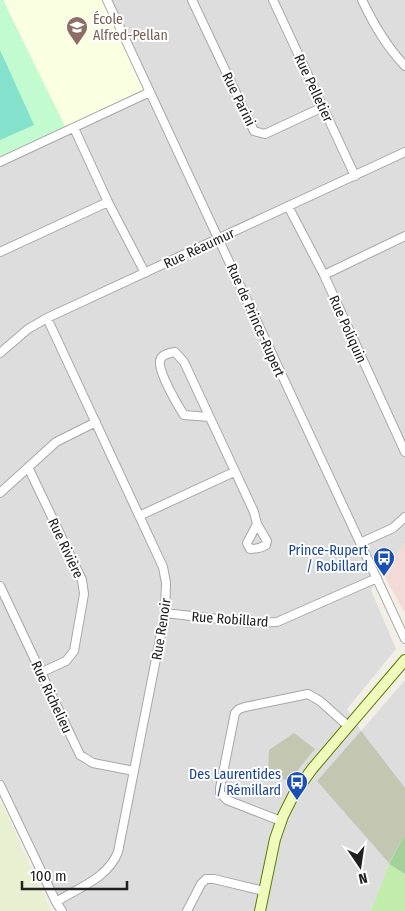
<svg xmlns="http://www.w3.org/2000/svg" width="405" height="911" viewBox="0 0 405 911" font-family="'Fira Sans Condensed',sans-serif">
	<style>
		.residential { fill: #dedddd }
		.commercial { fill: #f2dbd6 }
		.education { fill: #faffe1 }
		.construction { fill: #c3c6b1 }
		.farmland { fill: #e9f0d1 }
		.grass { fill: #c1ecab }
		.forest { fill: #a2d19a }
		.park { fill: #c3fbd0 }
		.pitch { fill: #83e1cc }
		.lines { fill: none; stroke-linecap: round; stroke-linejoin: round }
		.street-casing { stroke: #a7a7a7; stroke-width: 10 }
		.secondary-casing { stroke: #5c7c02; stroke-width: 12 }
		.street { stroke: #fff; stroke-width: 8 }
		.secondary { stroke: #eefbba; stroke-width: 10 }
		.labels { text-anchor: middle; stroke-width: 4; stroke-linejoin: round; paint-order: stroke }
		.education-label { font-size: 14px; fill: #785e54; stroke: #fff; text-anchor: start }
		.street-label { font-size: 14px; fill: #202020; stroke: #fff }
		.transit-label { font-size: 14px; fill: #164399; stroke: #fff; text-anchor: end }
	</style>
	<rect width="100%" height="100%" fill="#f1efe6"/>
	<path class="residential" d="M107,0H405V543L382,572L371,590L396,649L347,709L361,731L405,680V834L389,864L371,911H62L0,786V161Z"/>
	<path class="commercial" d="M405,543V613L382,572Z"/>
	<path class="education" d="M3,0H107L149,91L67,131Z"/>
	<path class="construction" d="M361,731L405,788V834L389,863L317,781Z
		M294,733L315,749L300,767L290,782L268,773L269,750Z"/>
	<path class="farmland" d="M0,800L51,911H0Z"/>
	<path class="grass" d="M389,864L405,874V911H371Z"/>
	<path class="forest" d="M405,834V874L389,864Z"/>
	<path class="park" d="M0,0H4L5,4L67,131L0,161Z"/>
	<path class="pitch" d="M0,50L34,125L0,140Z"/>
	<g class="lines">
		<g class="street-casing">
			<path id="street" d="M107,0C206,213 305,426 405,639
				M192,0L254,131L265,134L323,107
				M273,0L355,176
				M362,0C374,25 386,46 405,66
				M74,128L108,202L145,273
				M0,162L150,92
				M288,206L324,275L405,452
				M0,252L108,202
				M324,275L405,236
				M47,318L163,567L166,583L165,613L118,852C107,879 79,887 56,902
				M0,353L28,329L47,318L405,152
				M209,417L184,415C178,406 158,372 160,361C161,354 170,353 175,352L184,362L254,512L257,524L267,541L266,545C261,548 256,549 250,549L247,543L257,524
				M28,467L82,580L84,594L74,651L66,661L40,673
				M0,493L56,442L96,422
				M139,516L234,472
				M360,543L393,528L405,517
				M0,586L80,755L93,763L134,771
				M165,613L253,623L277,622L377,578
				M0,785L56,902L62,911
				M281,821L227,800L220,793V788L235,713L239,709L245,707L308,694L320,701L348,726
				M187,911L201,884L206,879H214L264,891"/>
		</g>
		<g class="secondary-casing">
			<path id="secondary" d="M260,911L275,839L283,816L294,794L312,769L405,660"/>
		</g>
		<use href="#street" class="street"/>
		<use href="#secondary" class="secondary"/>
	</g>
	<defs>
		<g id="school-pin" transform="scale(1.125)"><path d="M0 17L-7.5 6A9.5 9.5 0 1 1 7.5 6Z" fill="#8d6e63" stroke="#fff"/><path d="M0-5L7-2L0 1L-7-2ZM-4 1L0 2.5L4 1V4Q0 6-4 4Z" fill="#fff"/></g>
		<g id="bus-pin" transform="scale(1.125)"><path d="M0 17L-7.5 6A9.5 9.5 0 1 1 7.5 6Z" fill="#1a4fb4" stroke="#fff"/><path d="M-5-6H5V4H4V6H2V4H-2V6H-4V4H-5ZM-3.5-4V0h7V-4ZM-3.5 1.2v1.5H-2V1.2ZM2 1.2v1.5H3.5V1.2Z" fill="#fff"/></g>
	</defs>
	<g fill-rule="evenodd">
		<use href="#school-pin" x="77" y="27"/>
		<use href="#bus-pin" x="384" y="558"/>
		<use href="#bus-pin" x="297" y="782"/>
	</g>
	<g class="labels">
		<g class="education-label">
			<text x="93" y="24">École<tspan x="93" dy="16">Alfred-Pellan</tspan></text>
		</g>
		<g class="street-label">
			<text transform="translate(314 88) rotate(65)" y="5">Rue Pelletier</text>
			<text transform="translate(239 99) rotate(64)" y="5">Rue Parini</text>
			<text transform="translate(199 248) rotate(-25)" y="5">Rue Réaumur</text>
			<text transform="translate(256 320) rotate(66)" y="5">Rue de Prince-Rupert</text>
			<text transform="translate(348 329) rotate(66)" y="5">Rue Poliquin</text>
			<text transform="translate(66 548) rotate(65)" y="5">Rue Rivière</text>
			<text transform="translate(230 619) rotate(4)" y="5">Rue Robillard</text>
			<text transform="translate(161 629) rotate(-81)" y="5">Rue Renoir</text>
			<text transform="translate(52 697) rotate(65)" y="5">Rue Richelieu</text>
		</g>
		<g class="transit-label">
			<text x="368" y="555">Prince-Rupert<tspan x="368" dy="16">/ Robillard</tspan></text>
			<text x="281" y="779">Des Laurentides<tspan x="281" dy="16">/ Rémillard</tspan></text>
		</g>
	</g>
	<g transform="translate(360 866) rotate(167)" stroke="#ffffff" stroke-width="4" paint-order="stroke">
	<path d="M0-4L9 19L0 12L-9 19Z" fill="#202020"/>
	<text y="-8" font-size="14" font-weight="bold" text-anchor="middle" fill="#202020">N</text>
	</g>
	<path d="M22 881v8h105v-8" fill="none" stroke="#202020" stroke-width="2.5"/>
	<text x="30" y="881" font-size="15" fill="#202020" stroke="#ffffff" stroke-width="4" paint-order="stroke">100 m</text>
</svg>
